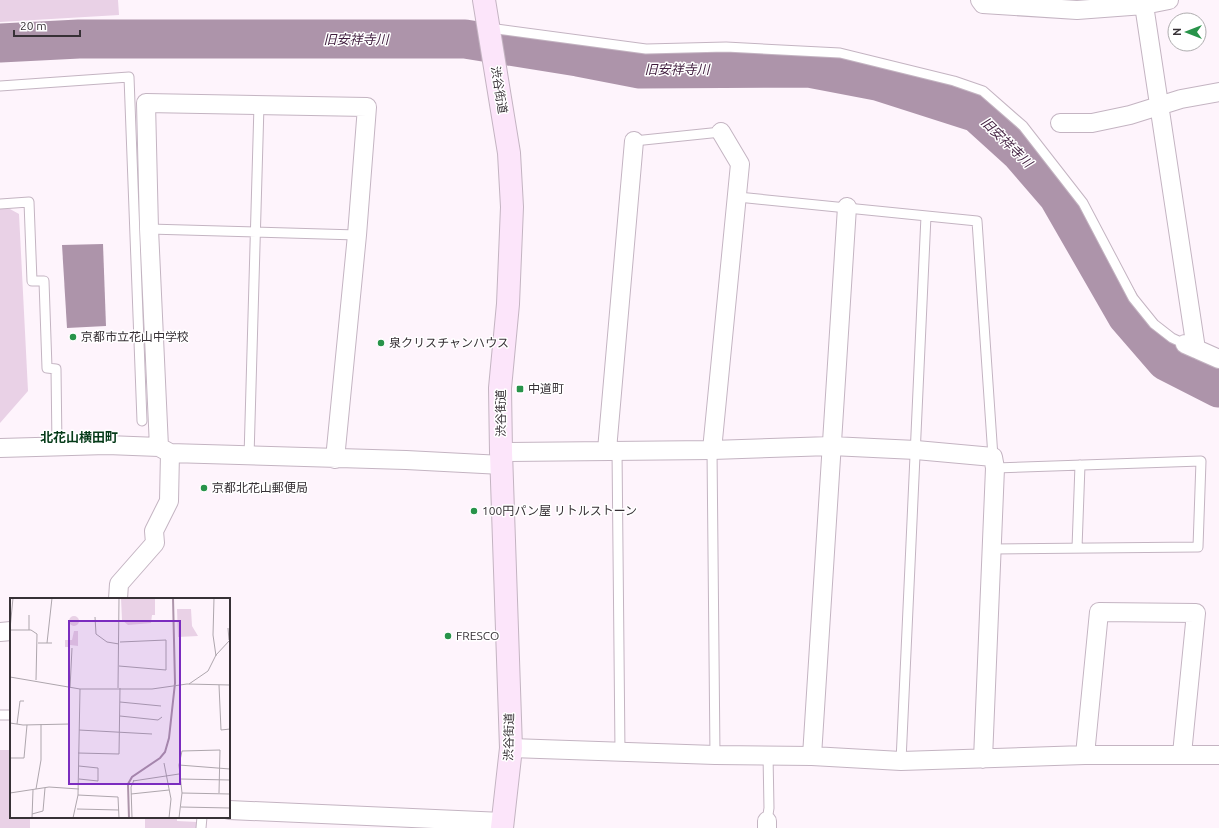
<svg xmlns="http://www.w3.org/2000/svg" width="1219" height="828" viewBox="0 0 1219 828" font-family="Ubuntu,'Noto Sans JP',sans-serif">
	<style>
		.green { fill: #e9d1e6 }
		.water { fill: #ad94aa }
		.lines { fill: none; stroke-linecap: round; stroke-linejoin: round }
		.river { stroke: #ad94aa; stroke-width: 39 }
		.service-casing { stroke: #c4b4c2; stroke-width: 11 }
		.minor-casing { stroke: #c4b4c2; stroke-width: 20 }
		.secondary-casing { stroke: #c4b4c2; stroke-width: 24 }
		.service { stroke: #fff; stroke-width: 9 }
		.minor { stroke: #fff; stroke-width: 18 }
		.secondary { stroke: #fce5fa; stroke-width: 22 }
		.poi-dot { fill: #28934a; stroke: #fff; stroke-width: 1.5 }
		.labels { text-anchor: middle; stroke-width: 3; stroke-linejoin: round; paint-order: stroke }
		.street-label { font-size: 12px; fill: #373136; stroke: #fff }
		.poi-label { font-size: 12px; fill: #373136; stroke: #fff; text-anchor: start }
		.water-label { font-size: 13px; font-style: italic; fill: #3f1c3d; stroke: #fff }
		.neighbourhood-label { font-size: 13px; font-weight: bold; fill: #063b19; stroke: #fff }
		.inset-river { fill: none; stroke: #ad94aa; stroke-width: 2 }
		.inset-road { fill: none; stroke: #aea6ad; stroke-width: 1 }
		.view { fill: #7b2cbf; fill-opacity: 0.15; stroke: #7b2cbf; stroke-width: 2 }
		.inset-edge { fill: none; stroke: #373136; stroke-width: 2 }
	</style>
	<rect width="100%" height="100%" fill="#fef4fc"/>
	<path class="green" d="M0,0H118L119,15L0,22Z
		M0,209H10L19,214L28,391L0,423Z
		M0,750H11V817H30V828H0Z
		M145,817H177V821L197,822L196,828H145Z"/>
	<path class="water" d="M103,244L106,326L67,328L62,245Z"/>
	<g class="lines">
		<path class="river" d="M0,43L79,39H465L578,57L640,69L809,68L877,81L977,113L1020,152L1058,196L1127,316L1166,361L1219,388"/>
		<g class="service-casing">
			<path id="service" d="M489,28L646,49L726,47L840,53L954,81L983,91L1023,126L1083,203L1133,298L1154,324L1172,338L1185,344
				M0,86L129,77L142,421
				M634,141L721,132
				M738,197L977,221L993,457
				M0,204L29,202L32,281H44L47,368L56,369L57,446
				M149,229L357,235
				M617,450L620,751
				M712,450L715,755
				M249,457L259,105
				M1077,548L1080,465
				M993,549L1198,547L1201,461L995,468
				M0,715H11
				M901,761L926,216
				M767,821L769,808L768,755
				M201,828L202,817"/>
		</g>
		<g class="minor-casing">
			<path id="minor" d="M980,0L983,4L1077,10L1144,5L1169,0
				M1144,5L1196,349
				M1060,123H1092L1130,115L1181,99L1219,92
				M1185,344L1219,359
				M159,447L149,229L146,103L367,107L357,235L335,459
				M0,448L107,445L159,447L170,453L406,460L502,465
				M607,450L634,141
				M712,450L740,164L721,132
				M501,452L712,450L831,446L916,450L993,457L995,468L983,759
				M118,599L119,584L155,543L154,531L169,501L170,453
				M0,632L11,631
				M511,748L715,755L812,756L901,761L1085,755H1219
				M1085,755L1099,612L1196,613L1182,754
				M812,756L847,207
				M229,810L503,822
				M767,821V828"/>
		</g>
		<g class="secondary-casing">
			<path id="secondary" d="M484,0L509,153L512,207L508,304L500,388L501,452L511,748L502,828"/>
		</g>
		<use href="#service" class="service"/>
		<use href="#minor" class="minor"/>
		<use href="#secondary" class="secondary"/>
	</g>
	<g class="poi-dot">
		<circle cx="73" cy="337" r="4"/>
		<circle cx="381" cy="343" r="4"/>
		<rect x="516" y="385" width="8" height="8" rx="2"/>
		<circle cx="204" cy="488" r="4"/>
		<circle cx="474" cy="511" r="4"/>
		<circle cx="448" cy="636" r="4"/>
	</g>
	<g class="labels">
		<g class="street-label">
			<text transform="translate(499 90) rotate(81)" y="4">渋谷街道</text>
			<text transform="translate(501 413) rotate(-90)" y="4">渋谷街道</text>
			<text transform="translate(509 737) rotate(-89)" y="4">渋谷街道</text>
		</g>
		<g class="poi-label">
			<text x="81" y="341">京都市立花山中学校</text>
			<text x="389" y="347">泉クリスチャンハウス</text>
			<text x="528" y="393">中道町</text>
			<text x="212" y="492">京都北花山郵便局</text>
			<text x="482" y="515">100円パン屋 リトルストーン</text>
			<text x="456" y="640">FRESCO</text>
		</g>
		<g class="water-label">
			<text x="356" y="44">旧安祥寺川</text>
			<text x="677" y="74">旧安祥寺川</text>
			<text transform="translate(1007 142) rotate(44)" y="5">旧安祥寺川</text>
		</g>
		<g class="neighbourhood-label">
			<text x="79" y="442">北花山横田町</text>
		</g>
	</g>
	<g transform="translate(10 598)">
		<rect width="220" height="220" fill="#fef4fc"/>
		<path d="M111,0H145V17H142L141,25L118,27L112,22ZM167,11H181L182,28L188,38L168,39ZM59 23a5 5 0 1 1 10 0a5 5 0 1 1-10 0ZM64,33H68V48L60,47V49H55V42H62Z" fill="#e9d1e6"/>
		<path class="inset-river" d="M119,220L118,186L122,179L150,160L155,154L159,140L165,85L163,0"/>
		<path class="inset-road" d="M204,0L203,37L206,58M85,19L86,36L97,44L109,46M218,30L219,42M0,31L3,0M0,32H21L27,36L26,82M19,32V17M28,45H42M37,45L42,0M109,68L156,72V42L110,44M0,79L70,91H142L177,86L220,87M179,86L198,73L206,57L220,42M209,87L211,132L220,131M60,90L62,50M108,90L109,0M110,104L151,108M110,118L148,122L152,119M0,125L13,127L60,126M7,126L10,103H14M69,132L142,136M68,155L109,156L110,90M1,160H14L17,127M154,165L161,201L159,220M169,167L220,171M69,168L88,170V183L69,181M170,181L220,182M123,183L169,176M26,191L31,162V126M0,195L39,189L69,191M172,195L220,196M121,196L159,192M68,197L108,199L109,220M171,209L220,210M67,211L109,212M22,216L33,213L35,190M22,220L23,192M63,220L68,197L70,91M122,220L121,189L124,182M169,220L172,195L169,167L172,153L210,152L209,195"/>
		<path class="view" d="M59,23H170V186H59Z"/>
		<rect width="220" height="220" class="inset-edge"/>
	</g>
	<g transform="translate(1187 32) rotate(270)"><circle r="19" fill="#ffffff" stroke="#afadaf"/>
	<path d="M0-3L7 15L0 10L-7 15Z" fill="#28934a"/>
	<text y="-6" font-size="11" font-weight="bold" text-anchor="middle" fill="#373136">N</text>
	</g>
	<path d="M14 30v6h66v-6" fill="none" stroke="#373136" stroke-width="2"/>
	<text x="20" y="30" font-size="12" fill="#373136" stroke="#ffffff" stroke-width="3" paint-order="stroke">20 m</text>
</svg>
